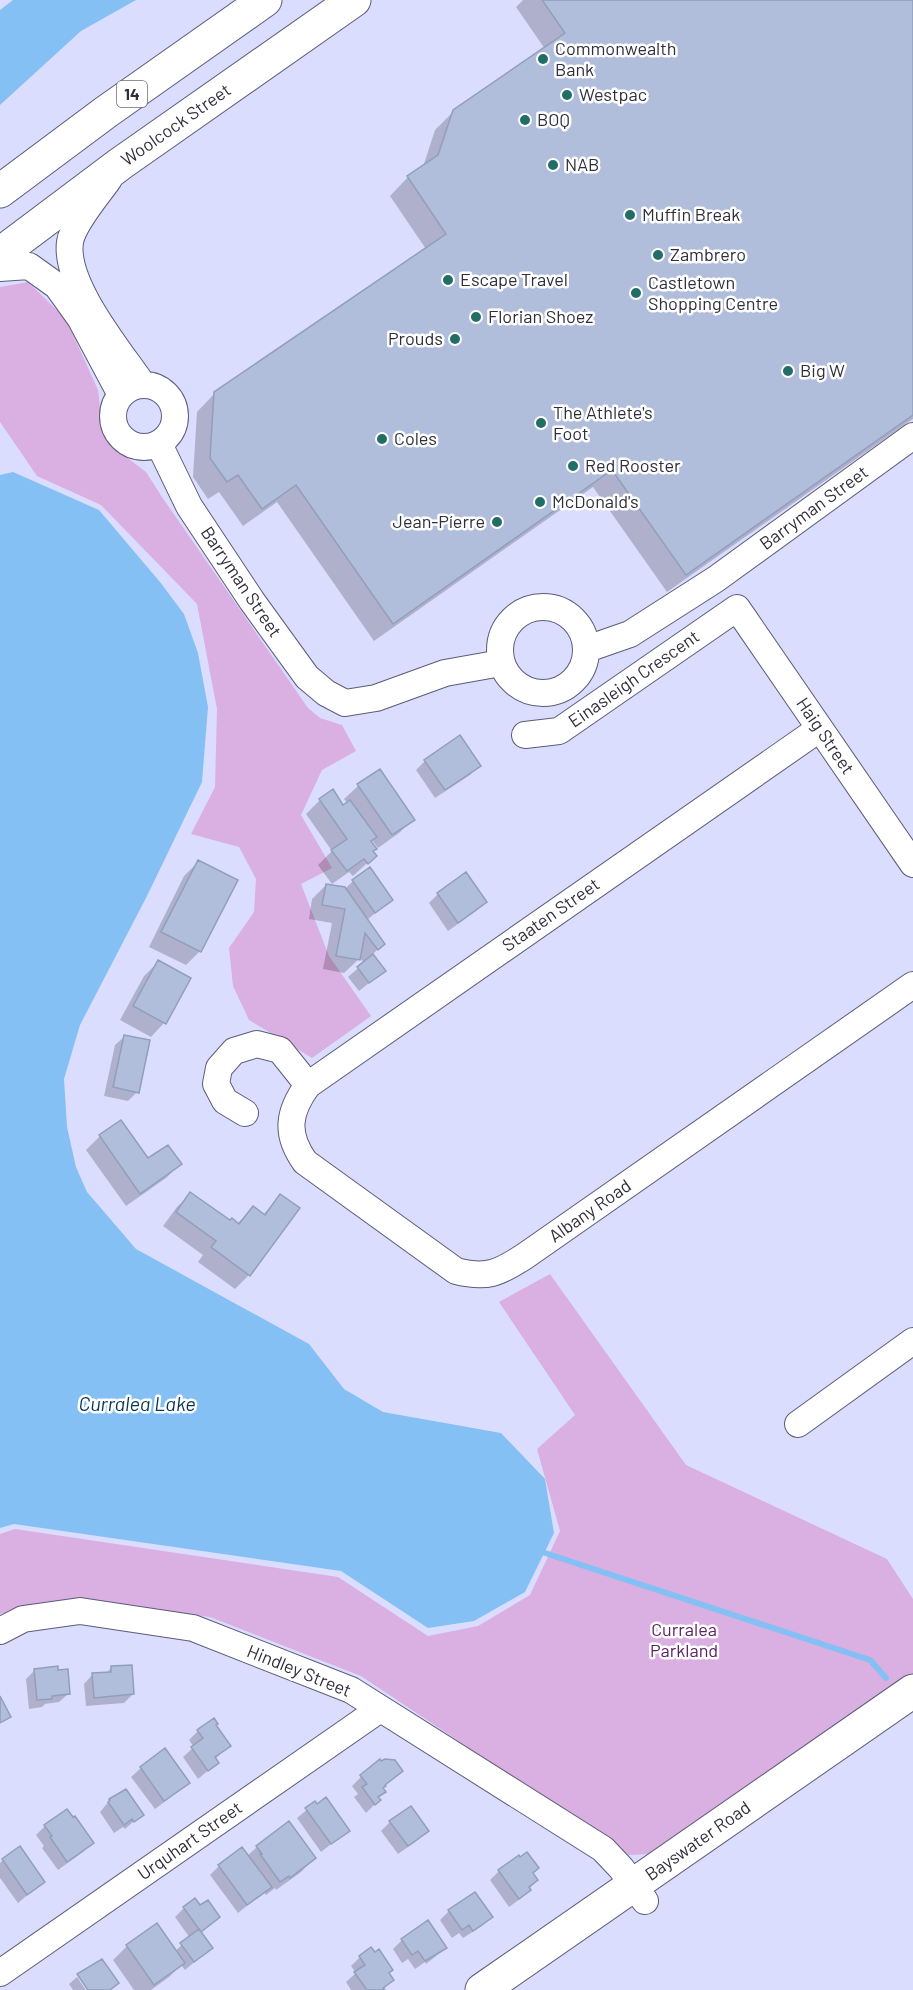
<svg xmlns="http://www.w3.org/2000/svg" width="913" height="1990" viewBox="0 0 913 1990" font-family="Barlow,sans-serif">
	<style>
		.green { fill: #daafe2 }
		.water { fill: #85c0f4 }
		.shadow { fill: #0003 }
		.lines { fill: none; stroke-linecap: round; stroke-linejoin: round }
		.stream { stroke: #85c0f4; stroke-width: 6 }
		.building { fill: #b0bedc; stroke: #919fbb; stroke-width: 1.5 }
		.minor-casing { stroke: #5b5c78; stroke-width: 28 }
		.major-casing { stroke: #5b5c78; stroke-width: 35 }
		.minor { stroke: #fff; stroke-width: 26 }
		.major { stroke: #fff; stroke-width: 33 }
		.poi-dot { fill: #236d69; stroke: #fff; stroke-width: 2 }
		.labels { text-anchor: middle; stroke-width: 5; stroke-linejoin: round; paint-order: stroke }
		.shield { fill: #fff; stroke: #6d6d76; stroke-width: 1.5 }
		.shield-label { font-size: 16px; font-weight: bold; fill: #2f2f3c }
		.poi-label { font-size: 18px; fill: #2f2f3c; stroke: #fff; text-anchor: start }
		.street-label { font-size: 18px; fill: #2f2f3c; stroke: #fff }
		.park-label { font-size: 18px; fill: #5b2165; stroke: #fff }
		.water-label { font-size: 20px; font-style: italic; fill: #083657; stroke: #fff }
	</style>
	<rect width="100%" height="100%" fill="#dbddfe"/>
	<path class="green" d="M28,282L66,319L98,390L103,434L109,444L146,472L162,497L308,708L320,718L342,725L356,751L322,770L301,815L332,868L301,884L329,956L371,1016L312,1058L249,1020L233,986L229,948L254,912L256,879L239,847L191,834L215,787L217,709L197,604L101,505L37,476L0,422V287Z
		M550,1274L686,1465L887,1559L913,1599V1675L651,1854L629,1855L361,1676L210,1617L67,1599L0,1614V1534L15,1529L338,1577L428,1636L478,1626L530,1595L560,1531L537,1449L575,1415L499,1302Z"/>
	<path class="water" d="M13,0H136L81,31L0,105V10Z
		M13,472L99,510L160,582L184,614L198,653L208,707L202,782L147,896L80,1025L64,1079L67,1127L76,1167L87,1192L136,1249L309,1344L344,1389L383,1412L501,1433L545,1479L554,1533L525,1592L474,1621L428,1628L341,1571L14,1524L0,1528V475Z"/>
	<path class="shadow" d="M523,0H913V419L667,592L593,487L374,641L277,502L243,526L219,492L208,499L193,477L197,412L215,393L426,249L390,196L408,177L423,167L435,130L454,111L545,49L516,7Z
		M425,761L479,766L470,775L435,798L416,770Z
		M358,786L413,819L399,833L378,848L372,840L370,842L375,849L372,852L375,856L353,876L349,872L332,884L318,865L332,851L306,814L320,800L343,807L347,803L344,799Z
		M198,862L200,951L186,965L149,947L184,876Z
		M465,874L485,902L476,911L448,931L429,903L438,894Z
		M353,881L391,900L367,920L383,944L372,955L384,971L359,991L348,977L364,963L360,958L344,973L323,969L332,923L309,919L312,899L326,885L345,889Z
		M158,962L164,1023L151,1037L120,1020L144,976Z
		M125,1036L137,1092L128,1101L104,1096L115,1045Z
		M100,1136L148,1160L180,1164L166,1178L126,1206L86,1150Z
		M191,1194L230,1222L237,1224L253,1208L263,1215L280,1196L298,1209L249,1275L235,1289L198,1262L203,1255L163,1226L177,1207Z
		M111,1668L133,1694L124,1703L86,1706L84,1684L93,1674L106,1673Z
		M35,1670L69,1693L59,1702L45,1704L42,1707L29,1709L26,1679Z
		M214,1726L229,1746L215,1759L217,1763L198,1779L183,1757L194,1747L189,1740L198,1731Z
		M165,1750L188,1782L179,1791L155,1809L131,1777L141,1768Z
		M401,1771L381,1789L384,1792L377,1798L379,1800L366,1813L354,1797L358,1794L352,1786L361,1777Z
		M125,1791L142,1814L125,1829L123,1827L114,1833L100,1812L110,1800Z
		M315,1803L348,1831L321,1852L297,1818Z
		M73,1820L92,1843L83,1852L58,1870L42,1848L44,1846L36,1835L45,1826Z
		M390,1822L427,1831L418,1840L398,1854L381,1831Z
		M257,1847L314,1858L301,1872L276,1890L275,1888L266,1895L264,1892L238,1913L210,1875L219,1866L242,1849L247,1856Z
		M3,1860L43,1882L18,1903L0,1878V1863Z
		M499,1871L532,1873L537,1880L520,1899L509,1907L490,1880Z
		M184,1908L218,1917L200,1933L211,1948L185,1970L181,1965L169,1977L151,1990H134L113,1960L127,1946L175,1951L190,1938L175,1917Z
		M449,1911L491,1916L482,1926L463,1938L459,1933L452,1938L440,1920Z
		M402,1940L446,1948L426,1964L425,1962L415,1969L408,1959L402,1963L393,1949Z
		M360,1957L387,1974L392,1980L383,1990H351L346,1982L356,1973L351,1966Z
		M77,1977L86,1990H73L69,1984Z"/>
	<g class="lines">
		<path class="stream" d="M542,1552L870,1660L886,1678"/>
	</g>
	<path class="building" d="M542,0H913V415L686,575L612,470L393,624L296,485L262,509L238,475L227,482L210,458L214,392L446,234L407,176L438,155L453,110L565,33Z
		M460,735L481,766L445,790L424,760Z
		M380,769L415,820L392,835L357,784Z
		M333,789L343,805L350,800L377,837L371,841L377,849L373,851L377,856L368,864L364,859L347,871L331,850L347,839L319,799Z
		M198,860L238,880L201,952L161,932Z
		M370,867L393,900L375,913L352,880Z
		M466,872L487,902L458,923L437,893Z
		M326,884L345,887L385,944L378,950L365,933L360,960L336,956L345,909L322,905Z
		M373,954L386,971L369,983L357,967Z
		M158,960L191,978L166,1024L133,1006Z
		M124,1035L150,1040L139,1093L113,1087Z
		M121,1120L148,1158L168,1145L182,1164L140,1194L99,1135Z
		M190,1192L230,1220L232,1218L239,1224L253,1206L265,1215L280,1194L300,1208L250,1276L211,1247L216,1241L176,1212Z
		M132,1665L134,1694L94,1698L92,1673L111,1672V1666Z
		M58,1666V1670L68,1669L70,1694L52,1696V1699L37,1700L34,1669Z
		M0,1696L11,1717L0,1723Z
		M214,1718L218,1724L216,1725L231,1746L215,1757L219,1763L208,1771L191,1747L203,1738L197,1730Z
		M165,1748L190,1783L164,1801L140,1767Z
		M380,1759L381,1761L385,1759L395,1760L403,1771L385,1785L386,1786L383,1788L386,1792L378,1797L381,1800L375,1805L362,1787L367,1784L360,1775Z
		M126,1789L144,1815L134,1822L132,1819L124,1825L108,1802L110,1800L109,1799Z
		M326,1797L350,1831L331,1844L305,1808L315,1801L317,1804Z
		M411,1806L429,1831L408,1846L389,1821Z
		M67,1809L73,1817L75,1816L94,1843L67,1862L50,1837L52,1836L44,1825Z
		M289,1821L316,1858L290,1878L289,1876L280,1882L260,1854H262L256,1846Z
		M20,1846L45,1882L27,1895L2,1859Z
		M242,1847L272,1887L247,1905L218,1865Z
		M527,1852L539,1868L533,1873L538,1880L529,1887L531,1890L519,1899L498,1870L519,1855L520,1857Z
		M475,1892L493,1917L473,1931L469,1925L462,1930L448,1910Z
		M195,1898L200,1905L208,1900L220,1917L201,1932L183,1907Z
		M428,1920L447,1948L425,1961L418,1951L412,1955L401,1939Z
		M157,1923L185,1963L154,1985L126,1945Z
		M199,1929L213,1948L194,1962L180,1943Z
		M371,1947L375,1952L379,1949L393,1970L389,1973L394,1980L383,1988L385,1990H367L354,1972L365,1965L359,1956Z
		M102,1959L119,1983L110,1990H88L77,1974Z"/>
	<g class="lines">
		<g class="minor-casing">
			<path id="minor" d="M109,179C98,195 73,223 70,242C64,285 120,351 143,385
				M0,268L29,266L57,286L80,318L121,395
				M113 416a31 31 0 1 1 62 0a31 31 0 1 1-62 0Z
				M159,444L189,506L252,601L307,677L326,693L345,703L376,698L445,673L501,663
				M500 650a43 43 0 1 1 86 0a43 43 0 1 1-86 0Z
				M587,649L630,634L716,579L913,436
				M819,729L308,1085C288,1112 285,1134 305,1162L456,1271C487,1279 499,1273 525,1256L913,985
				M525,735L559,731L737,608L913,864
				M245,1113L225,1101L216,1084L219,1068L234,1051L257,1044L280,1050L308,1085
				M798,1424L913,1341
				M0,1631L23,1619L80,1611L193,1628L351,1690L603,1849L621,1868L645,1901
				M0,1973L380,1709"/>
		</g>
		<g class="major-casing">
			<path id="major" d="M0,191L106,112L265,0
				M0,254L120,164L354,0
				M482,1990L913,1691"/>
		</g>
		<use href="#minor" class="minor"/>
		<use href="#major" class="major"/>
	</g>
	<g class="poi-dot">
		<circle cx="543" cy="59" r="6"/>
		<circle cx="567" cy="95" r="6"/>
		<circle cx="525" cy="120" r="6"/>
		<circle cx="553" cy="165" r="6"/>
		<circle cx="630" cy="215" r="6"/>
		<circle cx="658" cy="255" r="6"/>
		<circle cx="448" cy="280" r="6"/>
		<circle cx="636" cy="293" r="6"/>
		<circle cx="476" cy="317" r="6"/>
		<circle cx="455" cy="339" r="6"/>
		<circle cx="788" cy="371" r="6"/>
		<circle cx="541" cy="423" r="6"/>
		<circle cx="382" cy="439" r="6"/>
		<circle cx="573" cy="466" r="6"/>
		<circle cx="540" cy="502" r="6"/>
		<circle cx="497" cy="522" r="6"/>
	</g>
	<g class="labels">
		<rect class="shield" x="117" y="81" width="30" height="26" rx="4.5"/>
		<g class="shield-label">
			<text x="132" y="100">14</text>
		</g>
		<g class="poi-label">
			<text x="555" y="55">Commonwealth<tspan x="555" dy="21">Bank</tspan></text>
			<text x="579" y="101">Westpac</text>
			<text x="537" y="126">BOQ</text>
			<text x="565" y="171">NAB</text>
			<text x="642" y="221">Muffin Break</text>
			<text x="670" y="261">Zambrero</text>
			<text x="460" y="286">Escape Travel</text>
			<text x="648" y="289">Castletown<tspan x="648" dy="21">Shopping Centre</tspan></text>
			<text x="488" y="323">Florian Shoez</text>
			<text x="443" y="345" text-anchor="end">Prouds</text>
			<text x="800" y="377">Big W</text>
			<text x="553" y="419">The Athlete's<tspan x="553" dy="21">Foot</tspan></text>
			<text x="394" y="445">Coles</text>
			<text x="585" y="472">Red Rooster</text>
			<text x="552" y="508">McDonald's</text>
			<text x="485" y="528" text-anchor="end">Jean-Píerre</text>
		</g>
		<g class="street-label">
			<text transform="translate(176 125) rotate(-35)" y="6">Woolcock Street</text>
			<text transform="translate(814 508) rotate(-36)" y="6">Barryman Street</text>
			<text transform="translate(241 582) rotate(56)" y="6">Barryman Street</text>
			<text transform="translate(634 679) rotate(-35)" y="6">Einasleigh Crescent</text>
			<text transform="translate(825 736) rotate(56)" y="6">Haig Street</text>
			<text transform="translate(551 915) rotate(-35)" y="6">Staaten Street</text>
			<text transform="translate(590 1211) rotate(-35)" y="6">Albany Road</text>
			<text transform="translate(299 1671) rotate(22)" y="6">Hindley Street</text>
			<text transform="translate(190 1841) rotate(-35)" y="6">Urquhart Street</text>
			<text transform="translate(698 1841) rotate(-35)" y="6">Bayswater Road</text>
		</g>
		<g class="park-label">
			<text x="684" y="1636">Curralea<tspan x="684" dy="21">Parkland</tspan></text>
		</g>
		<g class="water-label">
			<text x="137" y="1411">Curralea Lake</text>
		</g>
	</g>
</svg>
